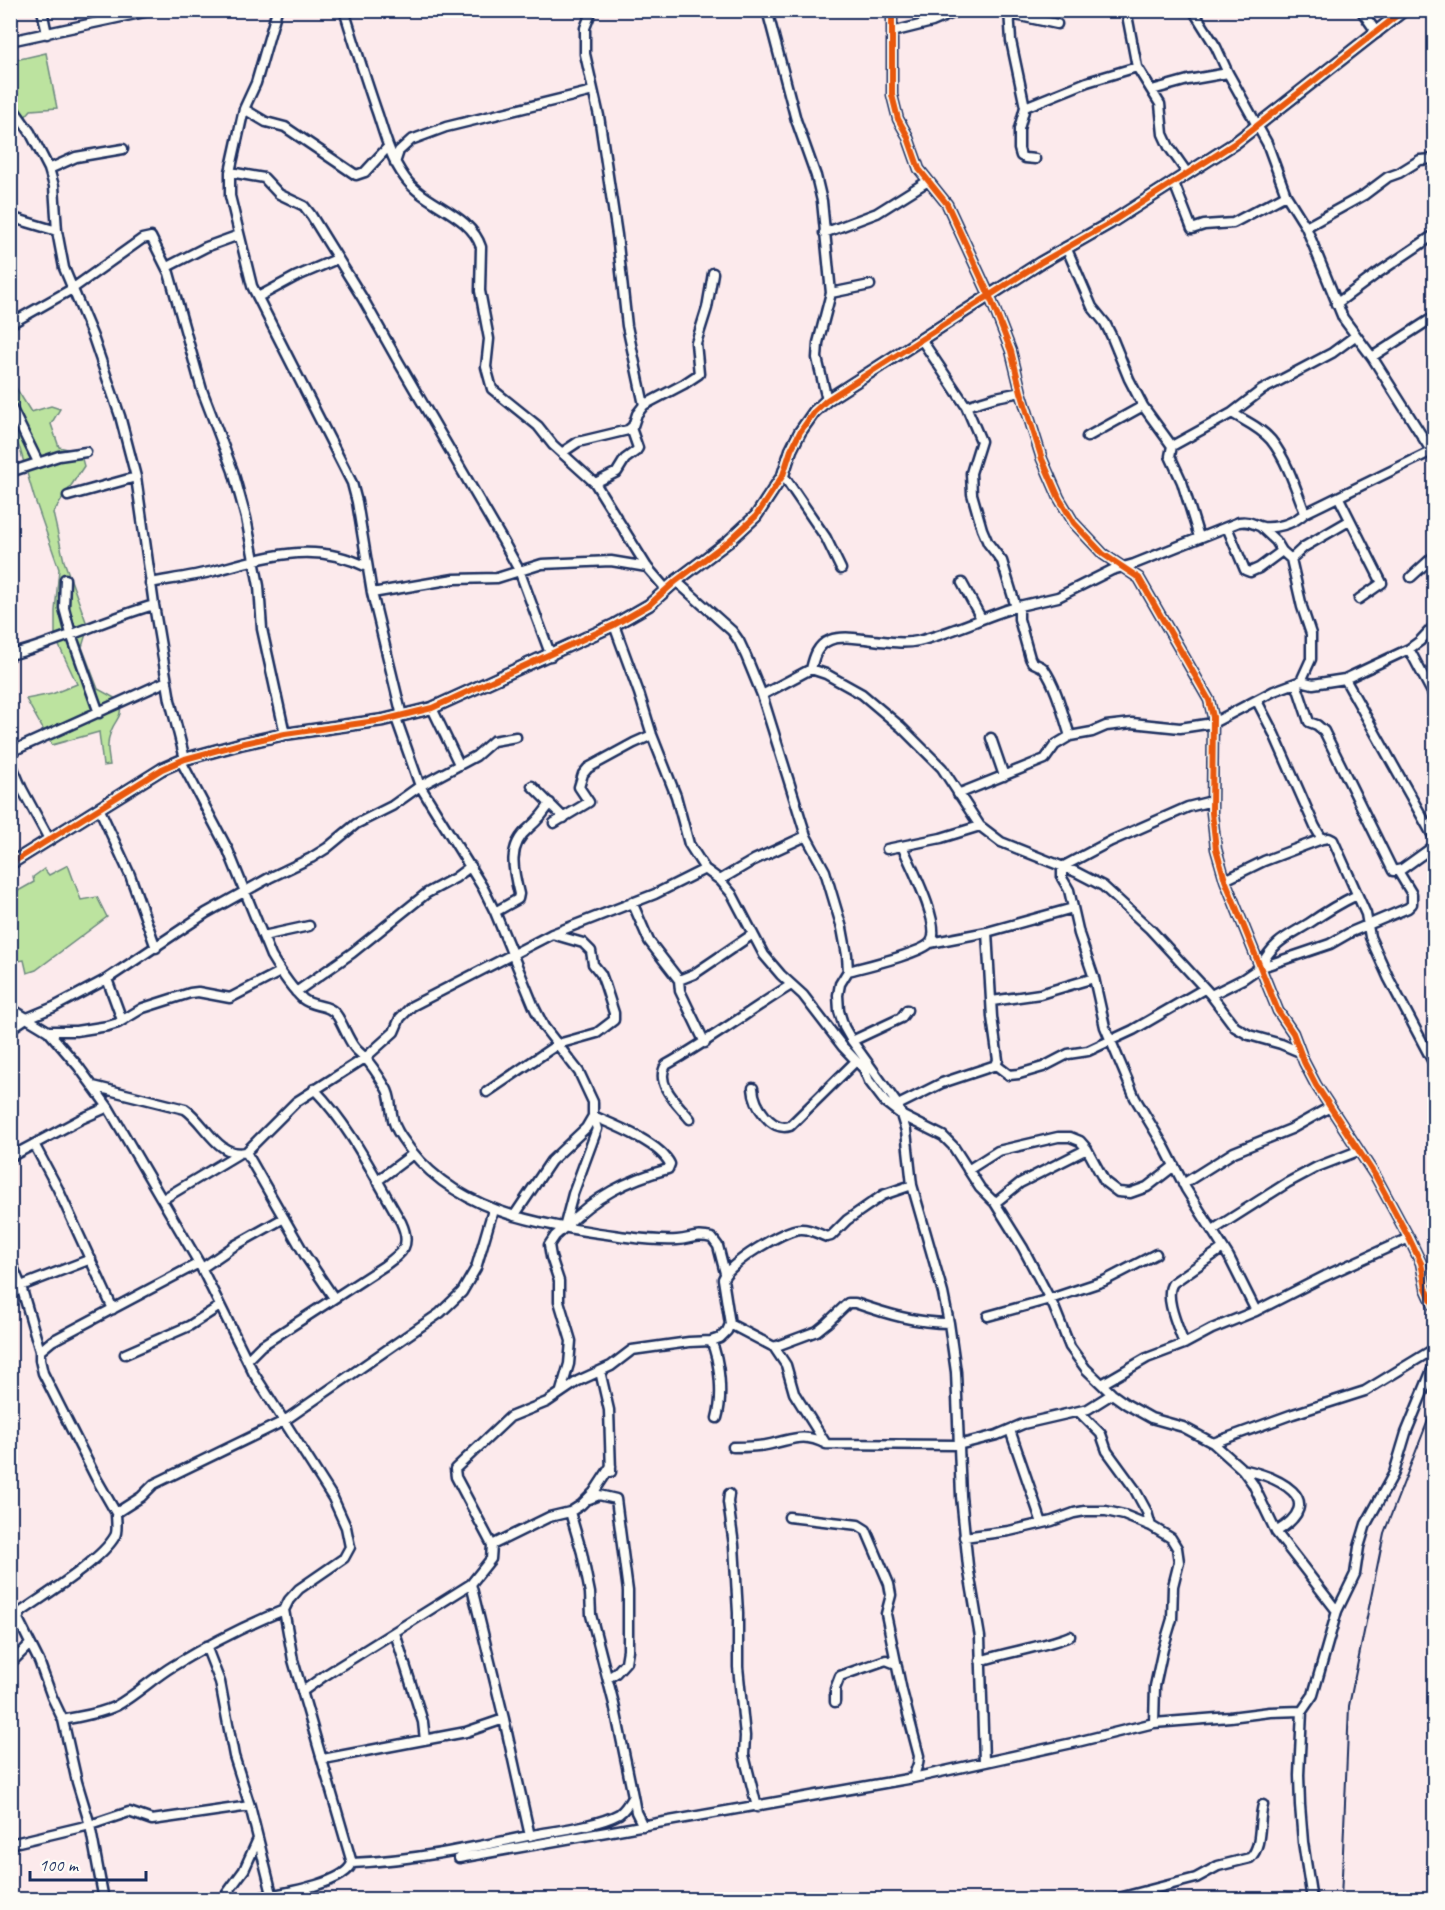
<svg xmlns="http://www.w3.org/2000/svg" width="1445" height="1910" viewBox="0 0 1445 1910" font-family="Caveat,sans-serif">
	<style>
		.green { fill: #bce39f; stroke: #6c897e; stroke-width: 1.5 }
		.lines { fill: none; stroke-linecap: round; stroke-linejoin: round }
		.minor-casing { stroke: #1b2f5e; stroke-width: 13 }
		.tertiary-casing { stroke: #1b2f5e; stroke-width: 15 }
		.minor { stroke: #fdfcf7; stroke-width: 8 }
		.tertiary { stroke: #fdfcf7; stroke-width: 10 }
		.rail { stroke: #1b2f5e; stroke-width: 2 }
		.cycleway-casing { stroke: #fdfcf7; stroke-width: 10 }
		.cycleway { stroke: #e8590c; stroke-width: 6 }
	</style>
	<rect width="100%" height="100%" fill="#fceaec"/>
	<filter id="ink" filterUnits="userSpaceOnUse"><feTurbulence type="fractalNoise" baseFrequency=".0167" numOctaves="2"/><feDisplacementMap in="SourceGraphic" scale="12" xChannelSelector="R" yChannelSelector="G"/><feConvolveMatrix kernelMatrix="1 2 1 2 8 2 1 2 1" color-interpolation-filters="sRGB"/></filter>
	<g filter="url(#ink)">
		<path class="green" d="M46,53L57,108L31,110L11,133V61Z
			M10,378L31,412L51,406L60,409L51,424L59,447L80,452L84,466L53,513L64,561L88,627L82,647L98,689L120,701C122,720 117,716 111,731C106,743 108,753 110,765L103,766L99,732L52,745L26,699L52,694L77,684L55,637V611L59,569L34,497L20,449L11,431Z
			M68,865L81,900L97,897L107,917L36,970L27,973L24,960L12,962L10,953L11,895L34,882L33,877L44,869L49,875Z"/>
		<g class="lines">
			<g class="minor-casing">
				<path id="minor" d="M42,10L47,34
					M277,10L256,83L244,109L230,172V196L252,286L352,483L357,502L372,593L402,716
					M344,10C355,45 366,81 378,115C385,137 391,159 405,178C425,206 470,213 481,247L480,291L489,339L486,367L492,389L538,426L553,445L595,483L647,567L666,589
					M592,10L585,28V54L599,116L617,235L627,326L644,405
					M767,10L796,120L816,176L822,201L831,293L818,343L817,358L827,400
					M892,10V95L898,119L907,135L919,169L947,204L990,297L1011,351L1021,392L1042,459L1059,498L1074,523L1103,554L1139,578L1209,700L1213,717L1212,813L1216,849L1225,880L1278,1011L1293,1033L1304,1062L1316,1085L1376,1177L1409,1238L1421,1263L1426,1288L1434,1306
					M1009,10L1011,41L1025,107L1019,129V149L1021,156L1025,158L1035,159
					M1126,10L1137,67L1160,104L1163,134L1169,147L1188,174
					M1193,10L1216,47L1228,73L1267,143L1286,195L1306,227L1343,318L1372,357L1434,455
					M1361,10L1377,33
					M1011,14L1057,24
					M892,32L932,22L960,10
					M10,41L154,10
					M1152,90L1188,80L1228,73
					M10,104L30,132L49,169L54,186L57,231L64,268L93,337L120,416L136,477L154,605L170,700L185,759
					M1025,107L1087,82L1137,67
					M244,109L266,122L285,127L356,175L365,172L388,147
					M395,163L399,151L411,140L446,127L593,91
					M49,169L76,157L123,149
					M230,172L264,178L279,194L304,206L311,215L363,299L398,361L503,541L519,570L551,656
					M1174,183L1192,229L1204,225L1233,223L1286,195
					M10,217L57,231
					M1306,227L1364,195L1388,177L1399,173L1420,160L1434,159
					M824,233L877,213L928,181
					M1066,247L1092,307L1105,323L1111,335L1129,379L1143,406L1087,437
					M167,267L206,247L239,235
					M831,293L870,285
					M258,297L295,277L337,259
					M1336,304L1375,275L1434,235
					M10,324L72,289L142,239L151,237L169,273L202,390L233,471L246,518L259,586L262,629L285,734
					M921,339L966,406L981,441L971,473L972,494L982,529L988,543L1002,561L1016,607
					M1372,357L1434,317
					M10,405L38,462
					M966,406L996,397L1021,392
					M1143,406L1172,446
					M1232,413L1262,390L1332,353L1355,336
					M563,452L578,442L628,430L633,426L637,414L644,405L684,384L699,374L696,343L707,308L713,273
					M10,472L59,456L86,452
					M783,475L826,538L841,569
					M595,483L617,472L625,459L636,451L638,448L631,428
					M68,496L136,477
					M1339,498L1382,583L1359,599
					M1227,527L1245,570L1250,572L1259,568L1282,551
					M1261,527L1276,541L1282,551L1291,559L1302,607L1311,634V659L1301,681
					M1199,537L1182,482L1170,456L1172,446L1232,413C1245,421 1261,428 1271,440C1287,460 1296,489 1305,513
					M1291,559L1304,547L1349,521
					M1411,577L1434,556
					M65,579L64,608L71,634L99,713
					M676,581L732,631L739,641L746,656L762,695L806,836L825,871L842,928L847,955L848,971L840,984L838,995L839,1011L844,1027L852,1041L898,1105L906,1131L912,1185L943,1293L949,1323L956,1372L961,1496L968,1566L980,1637L984,1761
					M150,583C172,579 193,576 214,571C267,557 313,540 367,567
					M962,583L981,618
					M372,593L454,579L497,578L542,564L611,561L647,567
					M614,625L639,693L652,735L676,796L689,844L705,869L720,880L732,894L764,955L781,975L803,995L843,1047L864,1069L869,1081L885,1102L903,1116L943,1136L953,1146L980,1188L995,1203L1023,1248L1054,1307L1070,1347L1086,1369L1112,1394L1126,1404L1151,1418L1183,1427L1213,1443L1242,1469L1253,1484L1276,1532L1337,1611
					M1409,649L1434,696
					M10,655C60,642 105,619 154,605
					M811,669C814,657 817,645 830,640C851,632 891,647 918,641C952,633 985,616 1019,606
					M1345,679L1434,838
					M1296,683L1309,722L1317,725L1324,731L1393,871L1402,869L1434,846
					M762,695L811,669L826,674L862,694L901,727L942,768L980,826L1001,842L1076,872L1103,886L1150,929L1211,995L1235,1027L1249,1035L1281,1044L1300,1052
					M1257,701L1274,734L1315,827L1322,839L1329,838L1333,840L1366,914L1370,937L1389,979L1434,1064
					M432,708L459,764
					M396,718L420,786L483,888L495,912L534,1007L544,1027L579,1072L593,1102V1116L586,1128L551,1161L514,1216
					M1070,736C1063,715 1057,688 1044,669C1041,665 1036,665 1032,662L1030,658L1019,619V606L1058,597L1112,570L1134,564L1239,522C1251,520 1253,525 1263,527C1279,528 1294,523 1305,513L1434,450
					M991,738L1004,776
					M10,752L167,681
					M10,761L22,789L49,839
					M181,761L228,850L271,956C280,971 290,987 303,999C314,1008 330,1003 338,1017C344,1027 348,1039 355,1048C358,1052 362,1054 365,1058C373,1066 380,1078 386,1088C391,1096 390,1104 392,1114C393,1123 397,1131 402,1138C452,1215 544,1225 627,1237C643,1239 660,1241 677,1240C692,1239 695,1234 712,1238L718,1246L725,1273
					M532,786L564,818
					M958,794L1045,759L1055,745L1070,736L1092,732L1106,726L1132,723L1180,728L1213,723L1274,691L1301,681L1313,684L1345,679L1409,649L1420,641L1434,626
					M1212,801L1188,807L1111,841L1062,867V878L1069,890L1079,934L1094,978L1105,1027L1135,1098L1165,1148L1186,1189L1229,1257L1256,1311
					M100,810L130,875L156,948
					M554,823L589,802L579,787L583,774L588,768L634,743L652,735
					M887,849L941,838L980,826
					M720,880L754,860L806,836
					M1225,880L1264,861L1322,839
					M632,902L649,941L679,980L694,974L753,934
					M495,912L518,899L519,894C513,870 507,846 529,828C538,820 544,814 550,803
					M263,936L309,926
					M930,943L987,932L1073,908
					M1259,968C1275,941 1283,939 1308,924C1324,913 1340,903 1357,895
					M848,971C863,967 923,953 931,942C942,925 910,864 902,846
					M107,979L122,1020
					M679,980L680,991L705,1043
					M296,992L352,953L427,893L455,878L471,866
					M1211,995L1243,979L1259,968L1330,944L1351,932L1408,908L1412,904V894L1398,871
					M992,1001L1040,994L1094,978
					M10,1008L48,1031L78,1066L108,1107L199,1263L254,1374L333,1498L346,1527L350,1547L344,1558L299,1589L289,1600L284,1610L293,1660L352,1863C344,1886 270,1895 247,1900
					M10,1029L25,1019L54,1007L107,979L206,913L269,878L311,858L327,848L356,824L392,806L420,786L476,756L493,741L516,737
					M48,1031H76L108,1026L118,1023L143,1008L190,993L198,992L230,998L280,972
					M852,1041L901,1018L907,1010
					M996,1065L1009,1075L1019,1074L1043,1067L1068,1054L1088,1051L1133,1030L1204,989
					M93,1086L185,1109C205,1122 218,1159 246,1152L296,1102L365,1058L394,1032L400,1018L412,1006L552,934L655,894L705,869
					M753,1088C754,1105 771,1132 790,1126L856,1061
					M487,1092L558,1044L597,1033L614,1020V1013L605,985L601,974L593,964L591,951L583,943L552,934
					M898,1105L942,1083L996,1065L998,1060L992,1017L987,932
					M690,1119C679,1105 654,1084 666,1065C709,1041 749,1011 791,985
					M34,1144L58,1189L113,1309
					M246,1152L305,1255L334,1298
					M10,1157L81,1119L108,1107
					M968,1170L998,1151L1058,1137H1070L1080,1141L1087,1149L1105,1182L1118,1192L1130,1193L1147,1187L1174,1166
					M377,1181L413,1154
					M1183,1184L1234,1152L1291,1129L1330,1107
					M163,1199L238,1154
					M995,1203L1020,1183L1087,1149
					M565,1227C594,1197 627,1180 668,1169L670,1164C660,1143 614,1125 593,1116
					M1213,1230L1287,1183L1317,1167L1358,1151
					M10,1260L21,1286L40,1351V1360L43,1373L96,1478L116,1513
					M202,1268L234,1246L284,1218
					M21,1286L91,1259
					M988,1316L1050,1299L1104,1281L1156,1254
					M730,1324L774,1347L786,1365L794,1393L826,1444L958,1445L997,1435L1023,1424L1088,1409L1112,1394
					M711,1341C720,1361 723,1397 717,1418
					M1184,1344C1179,1329 1163,1296 1173,1283L1223,1248
					M774,1347L817,1331L827,1323L848,1303H855C887,1314 916,1323 949,1323
					M40,1351L52,1341L199,1263
					M125,1354L189,1326L220,1306
					M247,1360L261,1346L384,1266C403,1252 412,1246 401,1222C374,1176 351,1127 314,1089
					M600,1371L609,1410L611,1472
					M1102,1384L1147,1358L1184,1344L1212,1329L1256,1311L1325,1276L1409,1238
					M561,1391L569,1364L571,1341L559,1301V1281L551,1257L549,1245L555,1236L564,1228L573,1194L597,1129L593,1116
					M1079,1412L1101,1434L1107,1451L1134,1488L1147,1512L1151,1526
					M1010,1430L1042,1523
					M1213,1443L1293,1414L1365,1391L1434,1349
					M733,1447C745,1447 759,1447 771,1444C794,1439 803,1432 826,1444
					M1242,1469C1277,1477 1330,1499 1276,1532
					M729,1494L728,1502L734,1545L738,1613V1667L745,1736L744,1755L757,1807
					M589,1499L599,1495L616,1499L628,1591V1650L626,1662L616,1673L608,1678
					M789,1517L858,1525L866,1530L889,1584L891,1595L886,1614L902,1691L919,1756L918,1764L913,1778
					M964,1537L1009,1531L1052,1521L1074,1513L1085,1511H1106L1124,1515L1151,1526L1171,1538L1177,1548L1179,1562L1173,1586L1172,1619L1163,1649L1155,1686L1154,1723
					M492,1545L549,1517L570,1512L581,1505L594,1492L611,1466
					M471,1584L504,1719
					M395,1633L423,1722L425,1740
					M206,1646L220,1682L234,1756L250,1806L272,1894
					M980,1661C1010,1651 1040,1648 1070,1636
					M10,1664L30,1644
					M303,1691L324,1676L471,1584L491,1559L492,1545L456,1477L455,1469L510,1417L547,1402L578,1381L611,1366L632,1350L689,1342L711,1341L720,1338L727,1331L730,1324L723,1279C729,1263 783,1230 800,1229C810,1228 818,1234 827,1237L831,1236L847,1220L883,1195L912,1185
					M835,1702V1689L840,1676L886,1660L896,1664
					M63,1720C81,1716 100,1714 116,1706C136,1695 153,1678 173,1666C209,1644 244,1626 284,1610
					M323,1759L466,1732L504,1719L530,1836
					M633,1796L636,1812L643,1826
					M10,1844L90,1825L129,1812L152,1820L250,1806
					M459,1858L913,1778L1077,1742L1154,1723L1230,1717L1270,1712L1302,1711
					M352,1863C416,1860 476,1847 538,1834C561,1830 599,1825 619,1814C625,1810 629,1803 633,1796L614,1704L591,1615L590,1593L582,1553L570,1512
					M104,1900L90,1825L77,1782L63,1720L52,1697L39,1661L18,1619L21,1612C45,1595 102,1560 115,1536C118,1531 116,1520 116,1513L141,1497L154,1484L284,1421L440,1313L462,1292L476,1268L493,1210
					M222,1900L244,1870L258,1839
					M1111,1900L1196,1878L1218,1866L1250,1858C1263,1846 1258,1822 1263,1805
					M1312,1900L1303,1842L1300,1805L1299,1775L1302,1711L1313,1695L1337,1611L1355,1574L1359,1547L1366,1524L1394,1473L1406,1433L1434,1365"/>
			</g>
			<g class="tertiary-casing">
				<path id="tertiary" d="M10,864L162,769L185,759L240,744L285,734L383,720L432,708L614,625L649,605L676,581L729,541L756,516L783,475L791,450L800,432L814,412L827,400L1040,263L1110,223L1235,143L1404,10"/>
			</g>
			<use href="#minor" class="minor"/>
			<use href="#tertiary" class="tertiary"/>
			<path class="rail" d="M1341,1900L1349,1706L1384,1533L1434,1405"/>
			<g class="cycleway-casing">
				<path id="cycleway" d="M892,10V95L898,119L907,135L919,169L947,204L990,297L1011,351L1021,392L1042,459L1059,498L1074,523L1103,554L1139,578L1209,700L1213,717L1212,813L1216,849L1225,880L1278,1011L1293,1033L1304,1062L1316,1085L1376,1177L1409,1238L1421,1263L1426,1288L1434,1306
					M10,864L162,769L185,759L240,744L285,734L383,720L432,708L614,625L649,605L676,581L729,541L756,516L783,475L791,450L800,432L814,412L827,400L1040,263L1110,223L1235,143L1404,10"/>
			</g>
			<use href="#cycleway" class="cycleway"/>
		</g>
	</g>
	<rect width="1445" height="1910" fill="none" stroke="#fdfcf7" stroke-width="36"/>
	<rect x="18" y="18" width="1409" height="1874" fill="none" stroke="#1b2f5e" stroke-width="2" filter="url(#ink)"/>
	<path d="M30 1871v9h116v-9" fill="none" stroke="#1b2f5e" stroke-width="3"/>
	<text x="39" y="1871" font-size="18" fill="#1b2f5e" stroke="#fdfcf7" stroke-width="4.5" paint-order="stroke">100 m</text>
</svg>
